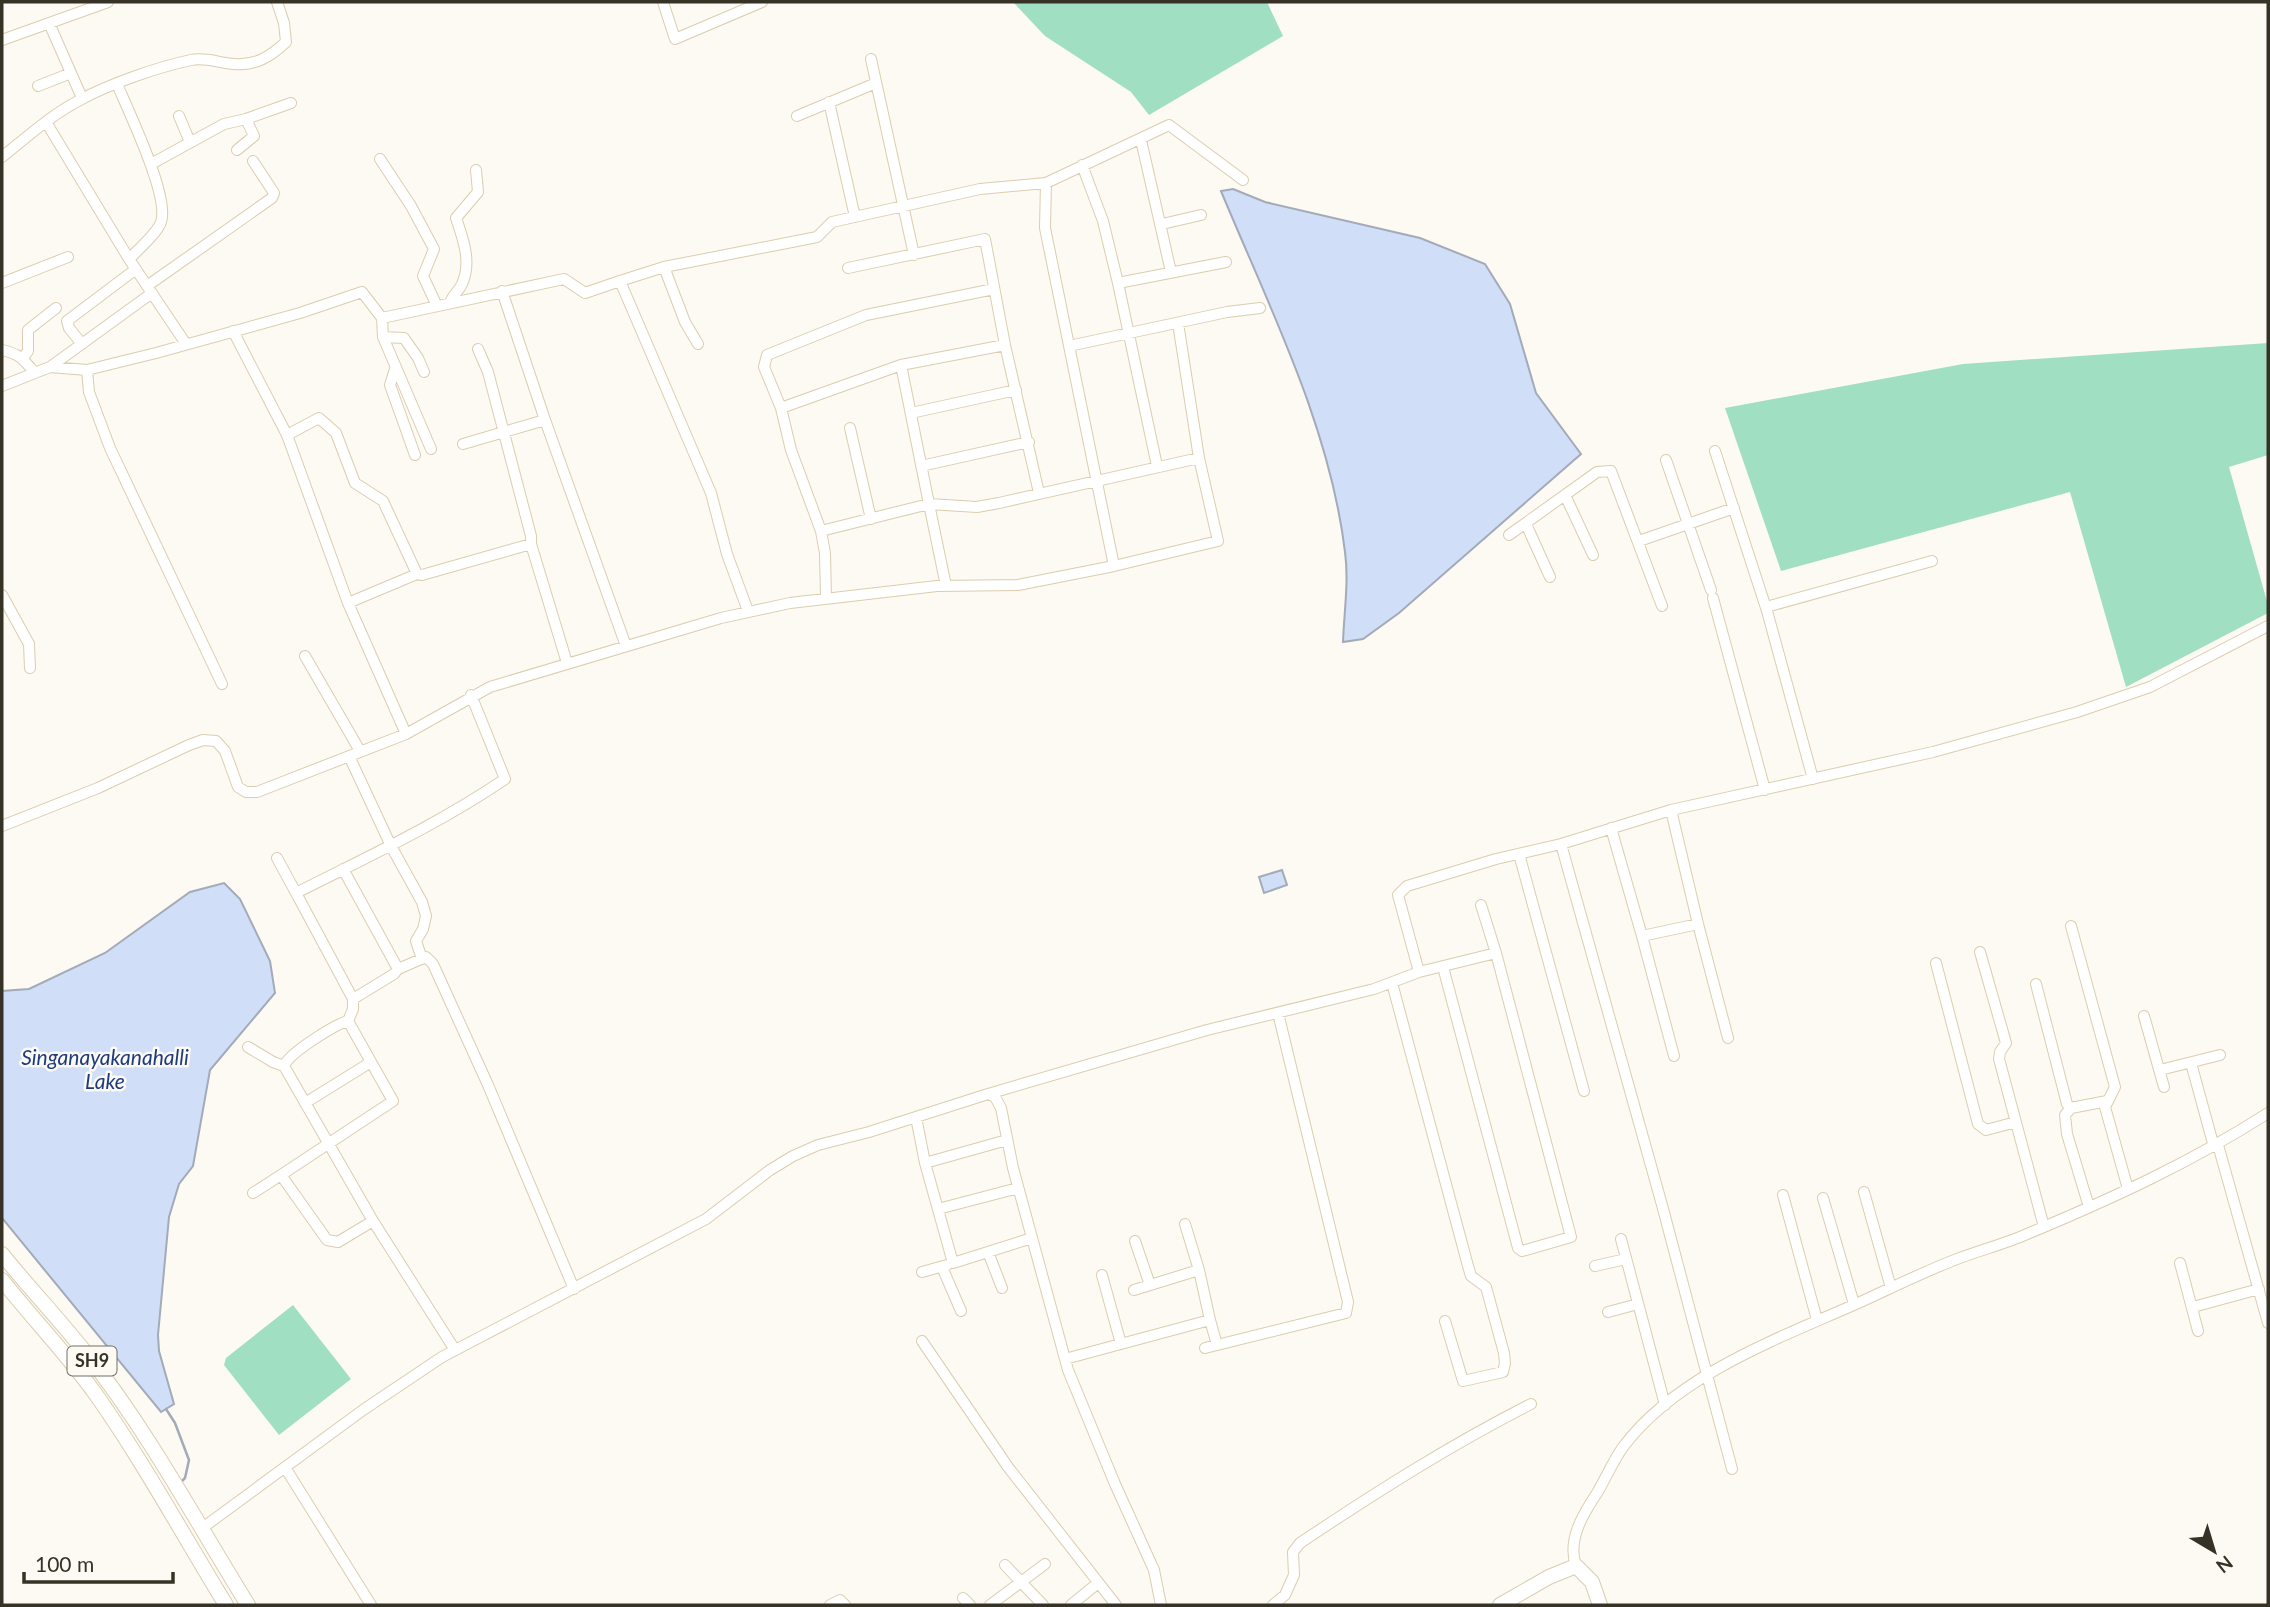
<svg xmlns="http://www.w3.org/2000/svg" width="2270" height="1607" viewBox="0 0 2270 1607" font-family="Lato,sans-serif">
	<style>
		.green { fill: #a1dfc2 }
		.water { fill: #d1def7; stroke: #a3aab8; stroke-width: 2 }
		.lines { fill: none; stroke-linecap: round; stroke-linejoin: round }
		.stream { stroke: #a3aab8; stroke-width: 2.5 }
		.minor-casing { stroke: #dbcdae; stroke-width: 12 }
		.major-casing { stroke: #dbcdae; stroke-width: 16 }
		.minor { stroke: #fff; stroke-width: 10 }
		.major { stroke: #fff; stroke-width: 14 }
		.labels { text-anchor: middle; stroke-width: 5; stroke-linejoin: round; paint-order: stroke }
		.shield { fill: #fdfaf4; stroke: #726e64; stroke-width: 2 }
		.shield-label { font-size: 18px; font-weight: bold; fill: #373226 }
		.water-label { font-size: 21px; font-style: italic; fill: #1d3b80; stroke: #fdfaf4 }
	</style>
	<rect width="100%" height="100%" fill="#fdfaf4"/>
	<path class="green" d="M1013,2H1267L1283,36L1149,115L1131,92L1045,36Z
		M2268,343V455L2229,467L2268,605V613L2126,687L2070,492L1781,571L1725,408L1963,364Z
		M293,1305L351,1379L279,1435L224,1365L226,1358Z"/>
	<path class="water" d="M1233,189L1265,202L1420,238L1485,264L1510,304L1536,393L1581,454L1399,613L1363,639L1343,642C1344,613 1349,581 1345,552C1330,426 1269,307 1221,191Z
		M1282,870L1287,885L1264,893L1259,877Z
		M224,883L240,899L270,961L275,993L210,1070L193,1166L179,1184L169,1217L158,1335L159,1351L174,1404L161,1412L2,1218V991L29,989L105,953L190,892Z"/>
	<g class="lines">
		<path class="stream" d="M166,1409L175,1423L189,1460L185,1478L181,1482"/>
		<g class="minor-casing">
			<path id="minor" d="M663,2L675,39L762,2
				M49,23L82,98
				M2,40L108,2
				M871,59L914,255
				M117,84C128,110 170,197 161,222C158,232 138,250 129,259
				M38,86L71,73
				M829,102L855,217
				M179,116L190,142
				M797,116L876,83
				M46,122L129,259L186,344
				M1141,140L1171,272
				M237,150L254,136L246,119
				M2,157C27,137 51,115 80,100C109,84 158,67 191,60C206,57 219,63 234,64C256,66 271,56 286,42L284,23L277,2
				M380,159L411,206L434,249L423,276L437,306
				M151,164L224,124L246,119L291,103
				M1082,165L1103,221L1118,283L1157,466
				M1162,224L1201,215
				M664,267L685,322L698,344
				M848,268L985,239L1005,345L1039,493
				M620,281L664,267L817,237L832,222L980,189L1046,183L1169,125L1243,180
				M2,283L68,257
				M1118,283L1226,262
				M147,286L272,198L274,193L253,161
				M502,291L545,420
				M450,303C453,294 459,291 462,284C472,262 463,239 456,218L478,192L476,170
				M382,318L383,337L431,449
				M233,331L287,435
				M383,337L404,338L418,358L424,372
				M82,344L69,328L67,321L136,269
				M1069,346L1227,312L1260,308
				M478,349L488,372L531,536V544L567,663
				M2,350C20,354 23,359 35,373
				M23,358L28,351V330L56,308
				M50,367L152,293
				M395,369L390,385L415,455
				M87,370L89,392L110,448L222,684
				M2,386L50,367L87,370L156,353L300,313L362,292L382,318L564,279L585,293L620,281L711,493L727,554L748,611
				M781,408L901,365
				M911,413L1016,390
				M850,428L871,519
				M463,444L545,420L626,646
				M1715,451L1767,611L1813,779
				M1666,460L1711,590
				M921,466L1029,442
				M1565,495L1593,555
				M1526,524L1550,577
				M821,531L791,450L781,408L764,367L767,355L866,315L994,289
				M1509,535L1597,472L1611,471L1662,606
				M1639,541L1734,508
				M1114,566L1218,541L1199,458L1178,323
				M946,586L929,504L977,507L999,503L1199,458
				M2,595L29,644L30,668
				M826,598L825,553L821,531L929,504L901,365L1005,345
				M1713,598L1765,790
				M348,603L417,574
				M1766,607L1932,561
				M305,656L360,751
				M406,734L348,603L287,435L319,418L336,433L355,483L383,501L417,574L422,575L531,544
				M349,756L391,846L422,902L426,916L423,929L416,941L422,959
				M1671,810L1698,924L1728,1038
				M2,826L98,788L189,745L203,740L216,741L225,751L238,787L246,792H257L406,734L490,687L721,618L790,603L937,586L1018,585L1114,566L1045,228L1046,183
				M1611,828L1642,936L1674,1056
				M1561,844L1662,1205L1732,1469
				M1519,854L1584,1091
				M277,858L296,893
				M343,869L398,969
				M1481,905L1496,953
				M2071,926L2115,1087L2105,1107L2128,1189
				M1642,936L1698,924
				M1980,952L2006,1043L2000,1052L1999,1059L2044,1227
				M1936,963L1978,1124L1986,1130L2016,1122
				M1419,972L1496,953L1571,1237L1522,1251L1518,1248L1443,967
				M1392,983L1468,1266L1471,1276L1486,1287L1504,1353L1505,1363L1503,1372L1463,1381L1445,1321
				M2036,984L2067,1104L2071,1108L2107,1101
				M353,999L394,974L398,969L426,957L433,964L488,1085L574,1289
				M2144,1016L2164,1087
				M348,1021L393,1101L281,1175L327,1240L338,1242L373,1221
				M248,1047L273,1062L284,1066
				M2191,1063L2214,1147
				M2160,1070L2220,1055
				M988,1094L1207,1030L1374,989L1419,972L1398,895L1407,886L1496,859L1561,844L1671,810L1933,752L2077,712L2150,687L2268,626
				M305,1103L371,1062
				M2071,1108L2065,1115L2067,1134L2089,1207
				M916,1117L925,1163L1007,1140
				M2218,1145L2268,1323
				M925,1163L953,1263L1032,1238
				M1864,1192L1891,1288
				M253,1193L281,1175
				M1783,1195L1817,1320
				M1823,1198L1854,1304
				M938,1209L1018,1188
				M1185,1224L1199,1270
				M1621,1239L1665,1405
				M1135,1241L1150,1285
				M988,1252L1002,1288
				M2180,1263L2198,1331
				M1595,1266L1626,1259
				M942,1267L961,1311
				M922,1272L947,1265
				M1102,1275L1121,1344
				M2193,1307L2259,1289
				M1608,1312L1638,1304
				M1210,1320L1217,1345
				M922,1341L1008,1467L1116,1605
				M1205,1348L1346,1313L1348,1302L1278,1013
				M455,1350L373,1221L284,1066C289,1053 334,1025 348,1021L353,1009V999L296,893C367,857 439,824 505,779L471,695
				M1065,1359L1210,1320L1199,1270L1134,1290
				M286,1469L371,1605
				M201,1529L363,1410L442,1357L706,1219L770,1170L793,1156L818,1145L869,1132L988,1094L995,1097L1001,1108L1013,1168L1068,1370L1115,1484L1154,1570L1161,1605
				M1576,1566C1567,1540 1583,1514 1597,1493C1606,1478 1613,1461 1623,1447C1677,1375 1777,1339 1856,1304C1889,1289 1923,1272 1957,1259C1980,1250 2005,1244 2027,1234C2111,1199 2192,1162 2268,1113
				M963,1598L970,1605
				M830,1605L840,1600L845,1605
				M990,1605L1021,1582L1005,1565
				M1043,1605L1021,1582L1045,1564
				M1071,1605L1098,1583
				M1273,1605L1285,1595L1294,1575L1293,1552L1300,1543C1375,1493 1450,1445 1531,1404"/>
		</g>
		<g class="major-casing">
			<path id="major" d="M2,1254C30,1289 61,1321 89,1357C149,1433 197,1523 248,1605
				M2,1280C33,1319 68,1355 97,1396C144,1463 183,1535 226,1605
				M1500,1605L1549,1577L1576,1566L1592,1582L1600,1605"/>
		</g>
		<use href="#minor" class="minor"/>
		<use href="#major" class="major"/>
	</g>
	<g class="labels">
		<rect class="shield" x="67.5" y="1346.5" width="49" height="29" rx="5"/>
		<g class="shield-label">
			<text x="92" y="1367">SH9</text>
		</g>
		<g class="water-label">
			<text x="105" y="1065">Singanayakanahalli<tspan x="105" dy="24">Lake</tspan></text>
		</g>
	</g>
	<rect width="2270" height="1607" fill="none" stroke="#373226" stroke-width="7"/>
	<g transform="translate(2214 1551) rotate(142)" stroke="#fdfaf4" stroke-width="5" paint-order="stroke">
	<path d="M0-5L12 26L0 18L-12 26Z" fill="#373226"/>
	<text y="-10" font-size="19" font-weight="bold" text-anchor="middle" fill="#373226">N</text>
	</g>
	<path d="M24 1572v10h149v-10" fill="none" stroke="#373226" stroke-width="3.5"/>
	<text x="35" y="1572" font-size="21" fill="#373226" stroke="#fdfaf4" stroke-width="5" paint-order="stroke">100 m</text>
</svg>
